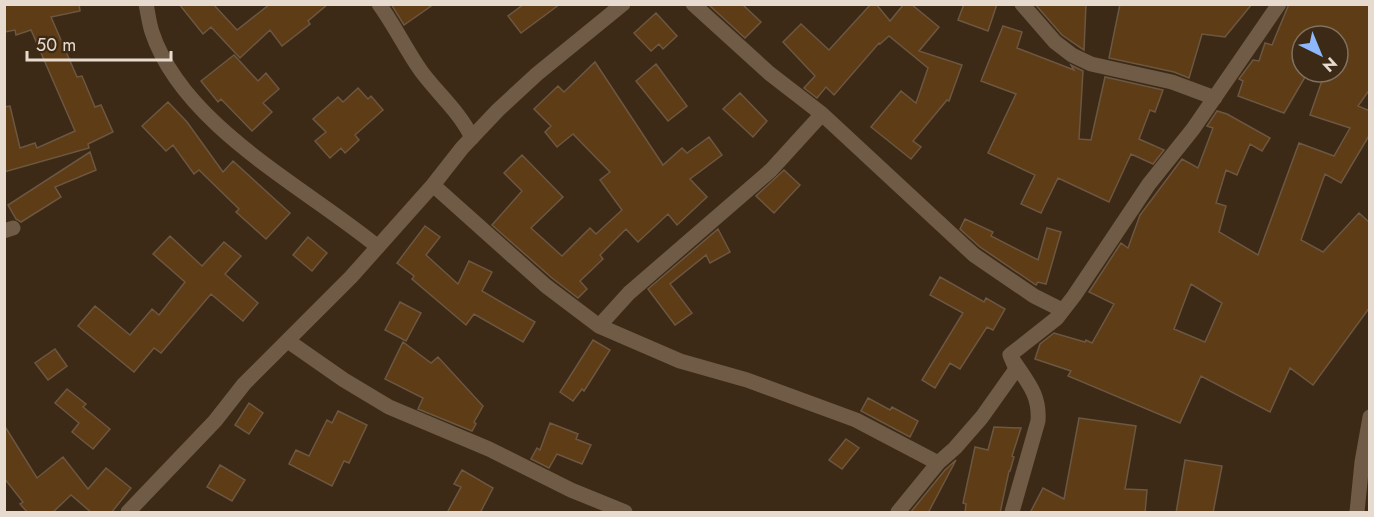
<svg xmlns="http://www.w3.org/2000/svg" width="1374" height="517" viewBox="0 0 1374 517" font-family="Jost,sans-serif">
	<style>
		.building { fill: #5e3c15; stroke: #6c5742; stroke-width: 1.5; fill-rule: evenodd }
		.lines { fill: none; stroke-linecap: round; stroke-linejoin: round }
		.street { stroke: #6f5b46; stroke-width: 15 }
	</style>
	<rect width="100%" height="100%" fill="#3c2a16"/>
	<path class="building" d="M4,4H79L80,11L51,17L77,77L82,76L95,107L101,105L113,132L88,144L89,148L4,172V107L10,106L20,148L35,143L37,148L75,131L31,30L16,35L15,30L4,32Z
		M179,4H213L237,30L270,4H328L308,21L310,24L282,46L270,30L240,58L211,27L203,34Z
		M391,4H434L404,25Z
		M524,4H560L521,33L508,16Z
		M708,4H742L761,22L745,38Z
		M871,4H876L890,21L904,4H911L939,27L919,51L962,65L949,101L947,100L913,141L921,147L911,159L871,127L901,91L916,103L928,68L889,36L880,44L879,43L834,95L826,87L817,98L804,88L815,76L783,42L801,24L829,50Z
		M964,4H997L988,31L958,20Z
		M1035,4H1086L1084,50L1062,35Z
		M1120,4H1252L1225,37L1202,34L1189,78L1174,72L1109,58Z
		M1289,4H1370V89L1358,106L1370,111V134L1341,183L1325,174L1301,240L1323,252L1359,213L1370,223V307L1313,385L1290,368L1270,412L1201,376L1180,423L1068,376L1071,371L1035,359L1040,344L1054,333L1085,342L1086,340L1092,343L1114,304L1089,292L1121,243L1128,248L1140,215L1182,159L1198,168L1213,128L1207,126L1217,111L1227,114L1270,138L1262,151L1250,144L1237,175L1226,170L1216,203L1226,206L1219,232L1258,255L1299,143L1334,156L1350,128L1310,115L1325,72H1338V36H1302V72H1308L1284,113L1238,96L1243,81L1239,79L1253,60L1259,61L1265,43L1272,45ZM1191,284L1222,303L1205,342L1174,329Z
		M656,13L677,36L663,49L659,44L651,51L634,33Z
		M1003,26L1022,32L1017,48L1074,70L1071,65L1083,71L1079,139L1091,140L1105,77L1163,90L1155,112L1150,110L1139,139L1164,150L1153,164L1131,154L1109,202L1058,178L1041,213L1021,204L1035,175L988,153L1016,94L981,81Z
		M234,55L258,81L266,73L279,89L263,103L272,112L252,131L221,99L218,102L201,81Z
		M595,62L663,165L682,148L687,153L709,137L722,155L690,179L707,197L677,225L668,214L638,242L626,229L600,255L603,259L580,281L587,289L578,298L552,278L492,225L522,191L504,173L522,155L563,197L531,228L562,256L590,228L596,234L622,210L600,180L610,172L573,134L557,147L545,132L551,126L534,109L558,86L564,92Z
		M656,64L687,106L668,121L636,81Z
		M358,88L368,99L371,96L383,110L355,135L359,140L345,153L341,148L330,158L315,141L326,132L313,119L338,97L343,102Z
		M740,93L767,121L753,137L723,109Z
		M168,102L187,122L223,172L233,161L290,213L266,239L236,212L239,209L199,170L194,174L173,145L166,151L142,126Z
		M90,152L96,170L55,187L61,197L21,222L16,219L8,205Z
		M784,170L800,185L774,213L756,196Z
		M965,219L993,232L991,236L1038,260L1047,228L1061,232L1046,284L1038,282L1036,285L980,247L960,229Z
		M425,226L440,237L426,255L458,284L469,261L492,272L482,291L535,322L523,342L474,314L466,325L412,279L414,276L397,263Z
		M718,229L730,252L710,263L706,255L670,284L692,313L675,325L648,289Z
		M170,236L202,266L224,242L241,256L225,274L258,303L243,321L211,294L161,353L154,348L134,372L78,326L95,306L130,335L152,309L159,315L185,282L153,254Z
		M308,237L327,253L312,271L293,255Z
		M940,277L984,302L986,298L1005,309L993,330L987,327L960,369L950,363L935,388L922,380L963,313L930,295Z
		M400,302L421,313L406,341L385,330Z
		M593,340L610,350L584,391L582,389L573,401L560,392Z
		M403,342L431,363L438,357L483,406L474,422L476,424L472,431L418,409L423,398L385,379Z
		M55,349L67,366L48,380L35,363Z
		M67,389L86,404L83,407L110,429L93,449L72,432L79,423L55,403Z
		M868,398L890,410L892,407L918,421L910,437L861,411Z
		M249,403L263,413L249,434L235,425Z
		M338,411L367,425L349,463L344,461L332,486L289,464L296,450L309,456L327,420L332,423Z
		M1079,418L1136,426L1125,489L1147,490L1145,513H1030L1043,488L1064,499Z
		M550,423L578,434L576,439L591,445L582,464L557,454L549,468L531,459L537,448L540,450Z
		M4,425L37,478L63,457L88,489L106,468L131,488L111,513H92L71,495L52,513H28L20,504L23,502L4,478Z
		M994,427L1021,428L1012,456L1014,457L1010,471H1009L1000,513H965L966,504L963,503L975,447L988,450Z
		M846,439L859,448L842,469L829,460Z
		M956,460L928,513H910L945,470Z
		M1185,460L1222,466L1213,513H1176Z
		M220,465L245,480L232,501L207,487Z
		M462,470L493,488L480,513H447L461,487L454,484Z"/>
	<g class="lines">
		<path class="street" d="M146,4C148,13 149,23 152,32C183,126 305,187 378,247
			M379,4C395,26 406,50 421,71C438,94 460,112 472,138
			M693,4L769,73L822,114L974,255L1034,296L1062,310
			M1022,4L1055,42L1072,55L1091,64L1172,82L1215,98
			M433,185L546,286L599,326L680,361L747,380L856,420L938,463
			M4,231L13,228
			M599,326L629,293L771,170L822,114
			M288,341L344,380L389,407L489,449L571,490L625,512
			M128,512L215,421L244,384L351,277L433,185L462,148L498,110L537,74L623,4
			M898,512L938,463L955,448L982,417L1016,369L1010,355L1057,318L1074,296L1149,184L1193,129L1279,4
			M1012,512L1038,421C1040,394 1027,382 1013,360
			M1357,512L1362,462L1370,417"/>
	</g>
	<rect width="1374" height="517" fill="none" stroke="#e7dbd0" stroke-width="12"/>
	<g transform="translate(1320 54) rotate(137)"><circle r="28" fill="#3c2a16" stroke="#807160" stroke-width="1.5"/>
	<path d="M0-4.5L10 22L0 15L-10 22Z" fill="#8db9fc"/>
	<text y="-9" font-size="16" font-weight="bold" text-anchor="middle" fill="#e7dbd0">N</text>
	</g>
	<path d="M27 51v9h144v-9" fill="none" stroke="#e7dbd0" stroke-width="3"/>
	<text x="36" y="51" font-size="18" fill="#e7dbd0" stroke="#3c2a16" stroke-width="4.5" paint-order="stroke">50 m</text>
</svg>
